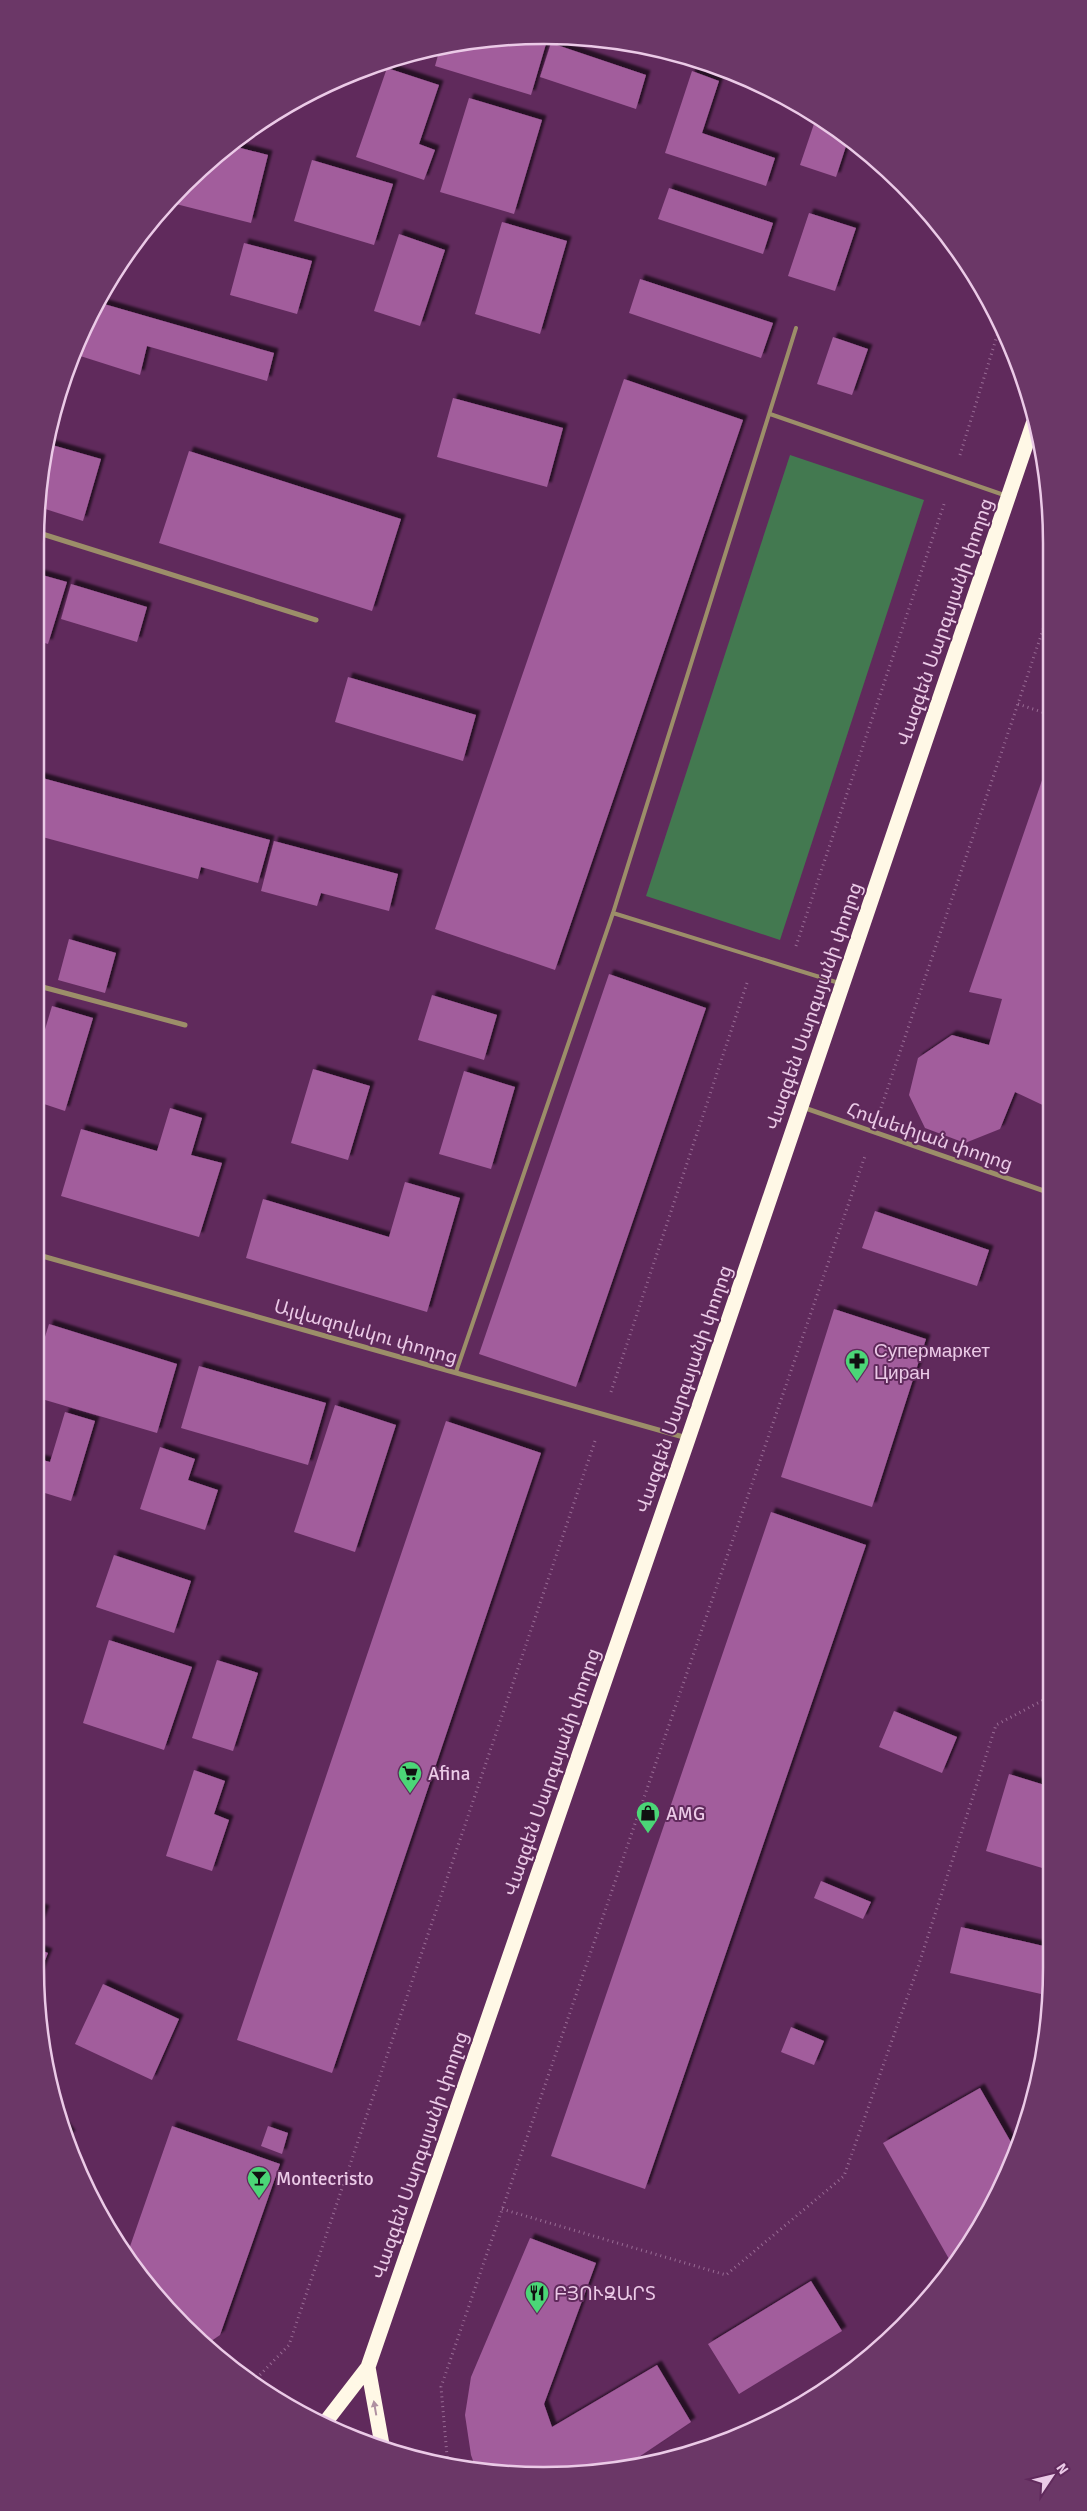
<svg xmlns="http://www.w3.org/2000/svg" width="1087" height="2511" viewBox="0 0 1087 2511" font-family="Signika,'Noto Sans Armenian',sans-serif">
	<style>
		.green { fill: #437950 }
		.building { fill: #a25d9c; filter: url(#shadow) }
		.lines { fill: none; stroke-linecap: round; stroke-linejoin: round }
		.path { stroke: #996c95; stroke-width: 3; stroke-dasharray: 1 4; stroke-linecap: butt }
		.lane { stroke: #9c8e69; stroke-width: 4 }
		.street { stroke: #9c8e69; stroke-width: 5 }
		.highway { stroke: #fff8e6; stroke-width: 15 }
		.oneway { fill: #b091a1 }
		.labels { text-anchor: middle; stroke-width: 4; stroke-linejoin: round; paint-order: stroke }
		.street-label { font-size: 19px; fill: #ebcae7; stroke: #602a5c }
		.poi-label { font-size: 19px; fill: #ebcae7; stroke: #602a5c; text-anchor: start }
		.rim { fill: none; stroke: #ebcae7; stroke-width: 2.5 }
	</style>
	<defs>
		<filter id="shadow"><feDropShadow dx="4.5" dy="-4.5" stdDeviation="1" flood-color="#0009"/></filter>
	</defs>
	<rect width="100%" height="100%" fill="#602a5c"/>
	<path class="green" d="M790,455L924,500L780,940L646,896Z"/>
	<path class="building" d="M511,36L548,37L531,95L435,66L440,48Z
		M551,43L646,75L636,109L540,77Z
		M699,60L707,62L718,67L698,62Z
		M387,68L439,85L419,144L435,150L424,180L356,157Z
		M692,71L719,81L702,133L775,158L766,186L665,153Z
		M469,98L542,120L514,214L440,192Z
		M801,109L826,121L848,140L836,177L800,165L816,118L800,113Z
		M229,145L268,155L251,223L168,202Z
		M312,160L393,184L374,245L294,221Z
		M669,188L773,223L763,254L658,219Z
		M809,213L856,228L835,291L788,276Z
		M502,222L567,241L540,334L475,314Z
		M399,234L445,250L420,326L374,311Z
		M244,243L312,261L297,314L230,295Z
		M640,279L773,323L761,358L629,313Z
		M97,302L274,353L267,381L147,346L140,375L74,354Z
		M833,337L868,349L852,395L817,384Z
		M624,379L743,420L555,970L435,929Z
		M453,398L563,428L547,487L437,457Z
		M45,443L101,459L83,521L39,507Z
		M189,451L401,519L372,611L159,543Z
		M35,573L67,582L48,644L35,640Z
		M71,584L147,607L137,642L61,619Z
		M348,677L476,715L463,761L335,722Z
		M1048,763L1049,1108L1015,1092L1000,1129L965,1143L925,1128L909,1095L918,1058L952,1035L989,1045L1002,999L969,992Z
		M35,776L270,840L258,883L201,867L198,879L35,835Z
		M274,841L398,874L389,911L321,893L317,906L261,891Z
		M69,939L116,953L105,993L58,980Z
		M609,974L706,1008L576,1387L479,1354Z
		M432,995L497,1015L484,1060L418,1040Z
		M52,1006L93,1018L65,1111L35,1101V1063Z
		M313,1069L370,1086L348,1160L291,1143Z
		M464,1071L515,1087L491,1169L439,1154Z
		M170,1108L202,1118L191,1155L222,1163L199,1237L61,1196L81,1129L157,1151Z
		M1049,1113L1050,1138L1044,1136Z
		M405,1182L460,1198L427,1312L246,1258L263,1199L389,1237Z
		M875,1211L989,1250L977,1286L862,1248Z
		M834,1309L926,1339L872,1507L781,1477Z
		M49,1324L177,1364L157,1433L35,1397V1369Z
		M199,1366L326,1403L308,1465L181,1428Z
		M335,1405L396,1425L355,1552L294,1532Z
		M65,1412L95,1421L71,1501L35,1490V1458L50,1462Z
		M446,1421L541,1453L332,2073L237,2040Z
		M160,1447L195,1459L188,1480L218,1490L205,1530L140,1509Z
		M771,1512L866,1545L645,2189L551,2156Z
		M114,1555L191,1581L174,1633L96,1607Z
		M109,1640L192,1667L164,1750L83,1723Z
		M217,1660L258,1673L233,1751L192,1738Z
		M894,1711L957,1737L942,1773L879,1747Z
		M194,1770L225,1781L214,1814L229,1820L212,1871L166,1856Z
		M1009,1774L1051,1787L1052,1871L986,1851Z
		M821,1881L871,1902L863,1919L814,1898Z
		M35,1906L45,1910L35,1935Z
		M961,1927L1052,1948L1041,1994L950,1973Z
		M35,1948L48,1953L36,1982L35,1968Z
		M103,1984L179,2019L152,2080L75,2044Z
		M791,2027L824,2041L814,2065L781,2052Z
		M980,2088L1016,2151L984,2221L953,2266L883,2143Z
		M59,2119L71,2135L65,2139L62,2131Z
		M172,2126L280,2164L220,2335L204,2346L161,2303L127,2255Z
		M268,2126L288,2133L282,2154L261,2146Z
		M530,2238L596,2263L544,2404L552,2427L657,2365L691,2422L621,2469L543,2476L476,2469L471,2455L465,2415L471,2377Z
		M811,2281L842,2331L739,2394L708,2344Z"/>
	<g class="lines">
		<path class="path" d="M960,455L1001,323
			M1018,704L1048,714
			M796,946L945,501
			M881,1108L1048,615
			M611,1392L748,980
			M502,2209L726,2275L844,2176L918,1967L996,1725L1051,1696
			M253,2382L289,2345L596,1438
			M448,2467L441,2387L865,1156"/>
		<path class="lane" d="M770,414L1004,495
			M613,913L839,983
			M456,1372L613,913L796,328"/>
		<path class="street" d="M36,532L316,620
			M35,985L185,1025
			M802,1107L1050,1193
			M35,1254L687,1438"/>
		<path class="highway" d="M368,2367L383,2450
			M324,2424L368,2367L688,1439L1033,424"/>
	</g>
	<defs><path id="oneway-solid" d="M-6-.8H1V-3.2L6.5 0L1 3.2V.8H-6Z" transform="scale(1.25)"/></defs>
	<use class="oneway" href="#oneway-solid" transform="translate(375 2408) rotate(-100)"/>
	<defs>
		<g id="pharmacy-pin" transform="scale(1.25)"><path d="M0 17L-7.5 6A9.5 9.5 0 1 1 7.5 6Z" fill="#4bd677" stroke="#602a5c"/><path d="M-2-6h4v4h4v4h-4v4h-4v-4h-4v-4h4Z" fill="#111"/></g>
		<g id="supermarket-pin" transform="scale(1.25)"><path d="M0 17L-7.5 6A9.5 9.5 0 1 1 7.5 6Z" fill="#4bd677" stroke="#602a5c"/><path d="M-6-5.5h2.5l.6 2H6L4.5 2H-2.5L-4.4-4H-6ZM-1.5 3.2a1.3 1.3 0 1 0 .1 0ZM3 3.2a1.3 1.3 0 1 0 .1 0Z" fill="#111"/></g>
		<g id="shop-pin" transform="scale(1.25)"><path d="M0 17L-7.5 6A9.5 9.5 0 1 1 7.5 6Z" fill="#4bd677" stroke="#602a5c"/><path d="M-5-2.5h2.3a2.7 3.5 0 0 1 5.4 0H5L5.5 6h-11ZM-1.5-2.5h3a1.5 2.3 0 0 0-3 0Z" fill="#111"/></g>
		<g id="bar-pin" transform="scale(1.25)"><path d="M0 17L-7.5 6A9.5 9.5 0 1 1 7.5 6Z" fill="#4bd677" stroke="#602a5c"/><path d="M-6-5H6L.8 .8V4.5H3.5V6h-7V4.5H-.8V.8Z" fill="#111"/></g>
		<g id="restaurant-pin" transform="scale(1.25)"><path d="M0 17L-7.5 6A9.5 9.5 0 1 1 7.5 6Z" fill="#4bd677" stroke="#602a5c"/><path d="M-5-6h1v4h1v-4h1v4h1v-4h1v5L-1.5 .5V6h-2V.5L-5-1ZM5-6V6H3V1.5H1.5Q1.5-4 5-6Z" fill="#111"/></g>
	</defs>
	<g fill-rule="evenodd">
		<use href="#pharmacy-pin" x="857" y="1361"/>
		<use href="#supermarket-pin" x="410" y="1773"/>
		<use href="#shop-pin" x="648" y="1813"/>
		<use href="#bar-pin" x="259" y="2178"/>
		<use href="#restaurant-pin" x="537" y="2293"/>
	</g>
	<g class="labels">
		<g class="street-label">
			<text transform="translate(944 622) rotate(-71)" y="7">Վազգեն Սարգսյանի փողոց</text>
			<text transform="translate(813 1006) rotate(-71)" y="7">Վազգեն Սարգսյանի փողոց</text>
			<text transform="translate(930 1136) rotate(19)" y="7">Հովսեփյան փողոց</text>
			<text transform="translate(366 1331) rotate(16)" y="7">Այվազովսկու փողոց</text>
			<text transform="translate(683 1389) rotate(-71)" y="7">Վազգեն Սարգսյանի փողոց</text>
			<text transform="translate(551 1772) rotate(-71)" y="7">Վազգեն Սարգսյանի փողոց</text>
			<text transform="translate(419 2155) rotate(-71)" y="7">Վազգեն Սարգսյանի փողոց</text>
		</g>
		<g class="poi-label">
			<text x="874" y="1357">Супермаркет<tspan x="874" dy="22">Циран</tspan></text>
			<text x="428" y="1780">Afina</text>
			<text x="666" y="1820">AMG</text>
			<text x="276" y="2185">Montecristo</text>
			<text x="554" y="2300">ԲՅՈՒԶԱՐՏ</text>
		</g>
	</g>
	<path d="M0 0H1087V2511H0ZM543 44H544A499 499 0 0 1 1043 543V1968A499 499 0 0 1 544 2467H543A499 499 0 0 1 44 1968V543A499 499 0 0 1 543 44Z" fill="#6b3767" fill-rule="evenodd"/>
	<path class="rim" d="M543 44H544A499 499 0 0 1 1043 543V1968A499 499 0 0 1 544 2467H543A499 499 0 0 1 44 1968V543A499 499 0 0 1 543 44Z"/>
	<g transform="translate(1052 2476) rotate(55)" stroke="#602a5c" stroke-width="4" paint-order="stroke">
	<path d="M0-4L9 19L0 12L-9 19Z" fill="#ebcae7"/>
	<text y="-8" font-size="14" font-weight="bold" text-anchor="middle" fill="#ebcae7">N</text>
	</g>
</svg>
